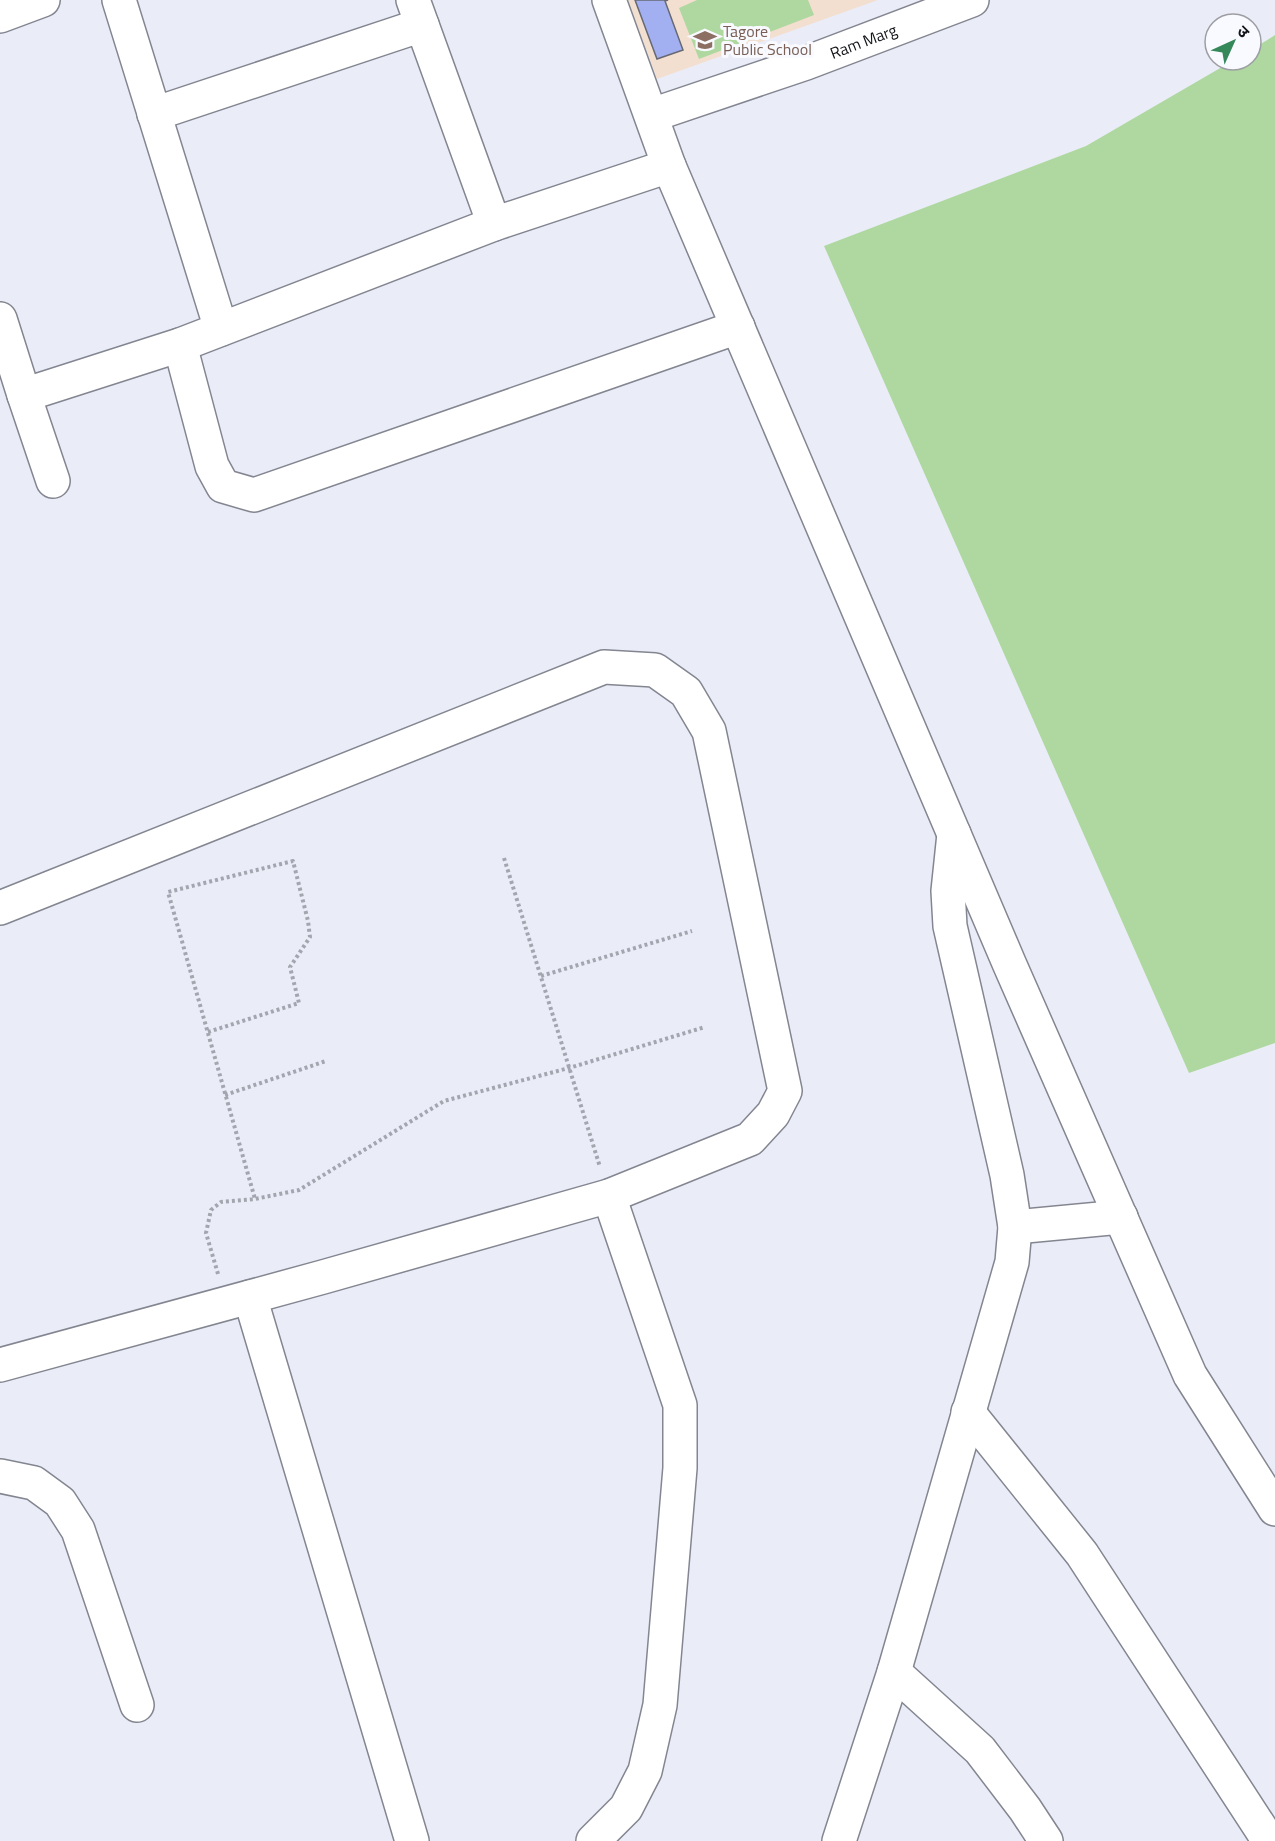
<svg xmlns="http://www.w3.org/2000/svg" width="1275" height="1841" viewBox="0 0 1275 1841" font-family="'Titillium Web','Noto Sans Devanagari',sans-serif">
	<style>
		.education { fill: #f3dfd0 }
		.green { fill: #afd8a0 }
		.building { fill: #a2aff0; stroke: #666972; stroke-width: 1.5 }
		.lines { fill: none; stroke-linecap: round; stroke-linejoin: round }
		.minor-casing { stroke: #838690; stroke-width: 36 }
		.tertiary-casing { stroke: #838690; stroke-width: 36 }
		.path { stroke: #a4a6af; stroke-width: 4; stroke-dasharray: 3 3; stroke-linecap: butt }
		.minor { stroke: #fff; stroke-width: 33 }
		.tertiary { stroke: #fff; stroke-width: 33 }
		.labels { text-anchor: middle; stroke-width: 6; stroke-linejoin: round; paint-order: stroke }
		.education-label { font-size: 16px; fill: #785e54; stroke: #f9faff; text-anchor: start }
		.street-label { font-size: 16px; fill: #131418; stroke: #f9faff }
	</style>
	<rect width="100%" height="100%" fill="#eaedf8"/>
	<path class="education" d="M628,0H878L657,79Z"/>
	<path class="green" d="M697,0H808L814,15L699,59L679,8Z
		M1275,35V1043L1189,1073L824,246L1086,146L1234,60H1251V50Z"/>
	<path class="building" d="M635,0H668L665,1L683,50L657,59Z"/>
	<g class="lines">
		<g class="minor-casing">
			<g id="minor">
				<path d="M119,0L221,329"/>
				<path d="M413,0L494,224"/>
				<path d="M0,16L43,0"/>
				<path d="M154,114L422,25"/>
				<path id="s1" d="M652,115L806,63L972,0"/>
				<path d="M0,319L24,395L180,345L494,224L669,166"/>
				<path d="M180,345L212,466L223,486L254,495L738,327"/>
				<path d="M24,395L53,481"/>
				<path d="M0,908L604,667L655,670L686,692L709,731L785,1091L773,1114L750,1139L609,1196L323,1277L0,1365"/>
				<path d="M1015,1227L1121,1217"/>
				<path d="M250,1297L412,1841"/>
				<path d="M968,1412L1082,1554L1269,1841"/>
				<path d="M0,1476L34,1483L60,1502L78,1530L137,1705"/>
				<path d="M894,1672L980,1750L1025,1809L1046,1841"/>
				<path d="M593,1841L626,1808L645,1771L660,1705L680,1468V1405L609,1196"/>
				<path d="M839,1841L894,1672L1012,1262L1015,1227L1007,1175L950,926L948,891L954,834"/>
			</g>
		</g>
		<g class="tertiary-casing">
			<path id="tertiary" d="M609,0L669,166L1009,963L1190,1375L1275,1509"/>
		</g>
		<path class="path" d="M504,858L600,1167
			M541,976L692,931
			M208,1032L299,1003L290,967L310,937L308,921L293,861L168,892L255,1199
			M225,1095L326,1061
			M218,1274L206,1233L211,1210L221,1202L255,1199L299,1190L444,1101L569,1068L705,1027"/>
		<use href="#minor" class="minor"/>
		<use href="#tertiary" class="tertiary"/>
	</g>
	<defs>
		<g id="school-bare" transform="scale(1.8)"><path d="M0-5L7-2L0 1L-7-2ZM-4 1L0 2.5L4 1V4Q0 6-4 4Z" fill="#8d6e63" stroke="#f9faff" stroke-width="2.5" paint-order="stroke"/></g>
	</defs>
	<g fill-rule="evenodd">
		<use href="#school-bare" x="705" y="40"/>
	</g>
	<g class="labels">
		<g class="education-label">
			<text x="723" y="37">Tagore<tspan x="723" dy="18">Public School</tspan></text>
		</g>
		<g class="street-label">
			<text dy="6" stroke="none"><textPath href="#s1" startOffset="224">Ram Marg</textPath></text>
		</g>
	</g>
	<g transform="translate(1233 42) rotate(45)"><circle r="28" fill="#f9faff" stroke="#9d9ea3" stroke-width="1.5"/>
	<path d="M0-4.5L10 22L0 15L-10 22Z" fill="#358859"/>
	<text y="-9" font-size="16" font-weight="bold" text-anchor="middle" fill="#131418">उ</text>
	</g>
</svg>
